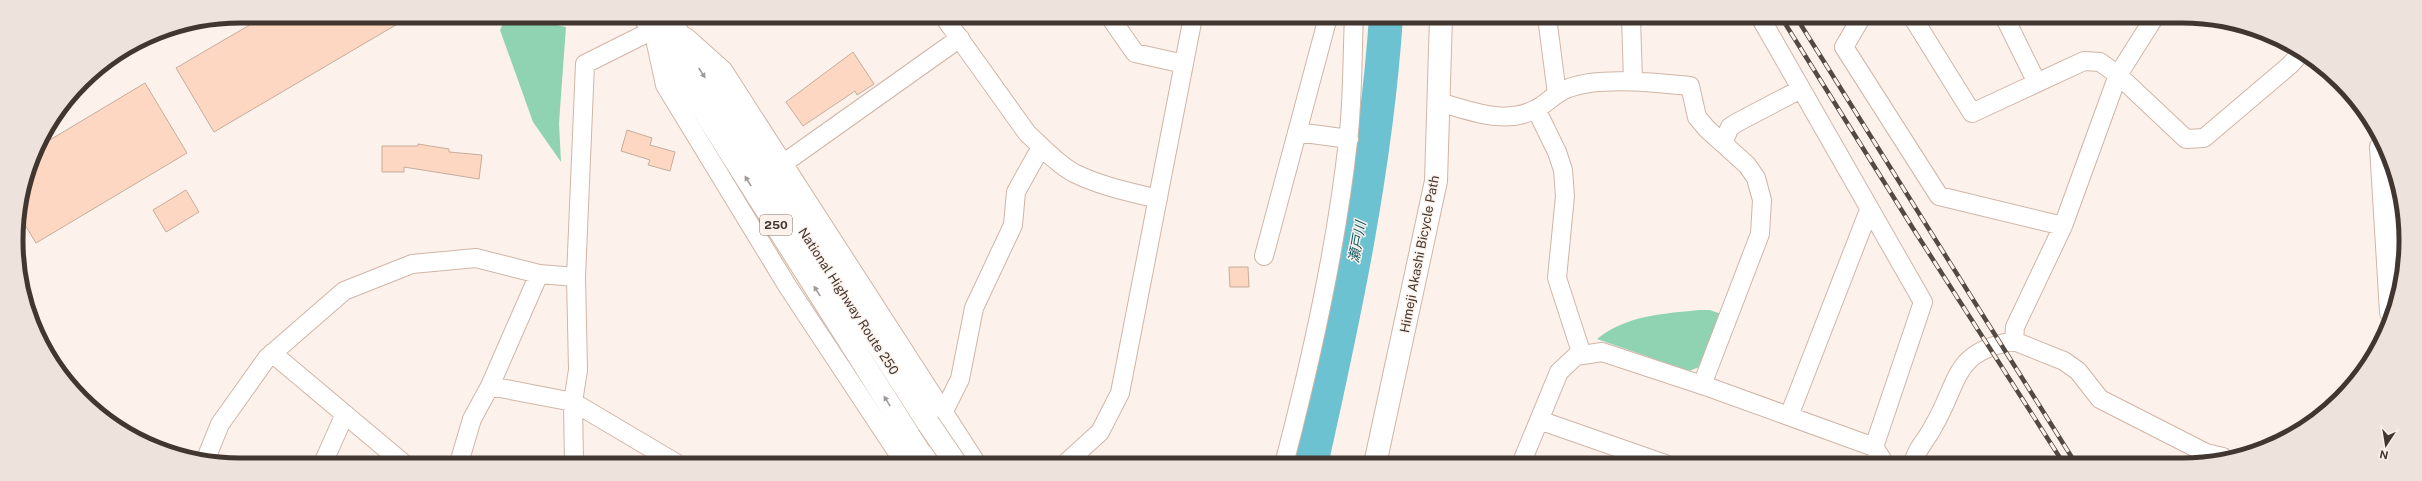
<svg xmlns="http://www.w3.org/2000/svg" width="2422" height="481" viewBox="0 0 2422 481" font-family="'Public Sans','Noto Sans JP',sans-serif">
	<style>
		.green { fill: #8fd3b2 }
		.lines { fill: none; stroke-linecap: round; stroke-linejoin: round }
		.river { stroke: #6cc2d1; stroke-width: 34 }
		.building { fill: #fdd7c1; stroke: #c6ac9c }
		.street-casing { stroke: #d0b5a6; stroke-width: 20 }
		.secondary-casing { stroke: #d0b5a6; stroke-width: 24 }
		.highway-casing { stroke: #d0b5a6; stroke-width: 24 }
		.street { stroke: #fff; stroke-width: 18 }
		.secondary { stroke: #fff; stroke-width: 22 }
		.highway { stroke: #fff; stroke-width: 22 }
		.rail-casing { stroke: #544943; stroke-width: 4.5 }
		.rail { stroke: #fdf2eb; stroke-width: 3; stroke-dasharray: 9; stroke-linecap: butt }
		.highway-bridge-casing { stroke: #d0b5a6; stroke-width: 24; stroke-linecap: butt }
		.highway-bridge { stroke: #fff; stroke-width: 22 }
		.oneway { fill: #a09a98 }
		.labels { text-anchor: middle; stroke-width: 3; stroke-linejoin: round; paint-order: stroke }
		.shield { fill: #fdf2eb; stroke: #796e68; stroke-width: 1 }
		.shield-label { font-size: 12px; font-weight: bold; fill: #413630 }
		.street-label { font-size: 13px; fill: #413630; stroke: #fdf2eb }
		.water-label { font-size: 14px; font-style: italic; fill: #115b66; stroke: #fdf2eb }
		.rim { fill: none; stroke: #413630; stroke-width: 5 }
	</style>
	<rect width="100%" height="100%" fill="#fdf2eb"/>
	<path class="green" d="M533,20L566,27L559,123L561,162L533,122L500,30L504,21Z
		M1699,310H1710L1721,314L1702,366L1689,371L1597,339C1627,315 1662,314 1699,310Z"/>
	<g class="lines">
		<path class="river" d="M1311,464C1344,317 1376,168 1386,17"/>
	</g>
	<path class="building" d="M265,16H411L214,132L176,68Z
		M853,52L874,84L857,95L855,91L803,126L786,102Z
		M145,83L187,153L36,243L19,215L33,154L38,147Z
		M627,130L652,138L650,145L675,152L670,171L648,165L650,160L621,151Z
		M418,144L449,149V152L482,155L479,179L404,167V172H382V146H418Z
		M186,190L199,212L166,232L153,210Z
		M1229,267H1248L1249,287H1230Z"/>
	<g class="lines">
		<g class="street-casing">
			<path id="street" d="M944,17L1027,133C1041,146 1057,164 1074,173C1100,186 1130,192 1158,199
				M1110,17L1135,53L1184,64
				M1547,17L1557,94
				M1631,17L1633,81
				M1760,17L1923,302L1874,447
				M1861,18L1844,47L1939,196L2063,226
				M1913,18L1972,113L2084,61L2100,62L2118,75L2186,139L2204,138L2290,65L2301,53
				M2005,18L2037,83
				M686,37L723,70L977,464
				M655,39L665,85L788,287L905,464
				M1438,102C1470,110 1504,126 1536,109C1548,103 1556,92 1569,88C1601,76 1657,83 1690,86L1697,117L1707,129L1747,165L1756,178L1762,200L1760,234L1702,385
				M1536,109L1557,152L1563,170L1565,196L1557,278L1582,355
				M1297,132L1349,139
				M1723,143L1730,127L1738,122L1801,89
				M784,163L960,38
				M1264,256L1328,17
				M2014,341L2064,361L2078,371L2100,399L2206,453L2223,457
				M272,353L403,463
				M490,386L539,274
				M1789,416L1869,210
				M1539,420L1665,464
				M205,461L220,424L267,358L344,291L412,264L476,258L539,274L576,277
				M323,463L345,414
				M459,463L472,419L490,386L573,402L676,463
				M574,463L573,402L578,370L576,277L585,64L665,24
				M935,464L943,413L960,379L974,308L1013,225L1016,192L1041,147
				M1065,464L1100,432L1120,393L1193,17
				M1284,464C1312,357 1336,250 1348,141C1353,100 1352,58 1354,17
				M1521,464L1559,372L1576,356L1602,352L1711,388L1874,447L1885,464
				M1913,464C1916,449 1926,441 1933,427C1960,382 1951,352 2014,341L2015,327L2063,226L2118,75L2154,18"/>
		</g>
		<g class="secondary-casing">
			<path id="secondary" d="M2381,147L2391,312
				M1375,464L1436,181L1441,17"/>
		</g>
		<g class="highway-casing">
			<path id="highway" d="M644,16L927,464
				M667,16L928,423"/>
		</g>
		<use href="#street" class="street"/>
		<use href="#secondary" class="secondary"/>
		<use href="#highway" class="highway"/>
		<g class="rail-casing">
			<path id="rail" d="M1781,17L1914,230L2064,464
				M1796,17L2076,464"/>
		</g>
		<use href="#rail" class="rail"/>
		<g class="highway-bridge-casing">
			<path id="highway-bridge" d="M928,423L956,464"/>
		</g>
		<use href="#highway-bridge" class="highway-bridge"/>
	</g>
	<defs><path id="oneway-solid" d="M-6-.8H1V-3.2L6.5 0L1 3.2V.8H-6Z"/></defs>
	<g class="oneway">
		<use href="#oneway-solid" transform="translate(702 73) rotate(57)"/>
		<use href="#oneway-solid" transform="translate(748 181) rotate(-122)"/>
		<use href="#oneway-solid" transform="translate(817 291) rotate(-122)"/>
		<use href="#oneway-solid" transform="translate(887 401) rotate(-122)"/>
	</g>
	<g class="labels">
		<rect class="shield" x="760" y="215" width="32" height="20" rx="3"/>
		<g class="shield-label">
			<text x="776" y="229">250</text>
		</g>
		<g class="street-label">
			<text transform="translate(1419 254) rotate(-79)" y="5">Himeji Akashi Bicycle Path</text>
			<text transform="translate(849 301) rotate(57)" y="5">National Highway Route 250</text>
		</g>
		<g class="water-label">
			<text transform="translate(1357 242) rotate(-80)" y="5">瀬戸川</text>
		</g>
	</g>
	<path d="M0 0H2422V481H0ZM240 23H2182A217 217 0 0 1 2399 240V241A217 217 0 0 1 2182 458H240A217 217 0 0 1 23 241V240A217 217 0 0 1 240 23Z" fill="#eee3dc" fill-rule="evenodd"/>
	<path class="rim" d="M240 23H2182A217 217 0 0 1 2399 240V241A217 217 0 0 1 2182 458H240A217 217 0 0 1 23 241V240A217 217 0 0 1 240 23Z"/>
	<g transform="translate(2386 445) rotate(192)" stroke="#fdf2eb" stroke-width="3" paint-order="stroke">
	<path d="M0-3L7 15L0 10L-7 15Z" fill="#413630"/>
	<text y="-6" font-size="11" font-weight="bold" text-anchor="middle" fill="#413630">N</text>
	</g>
</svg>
